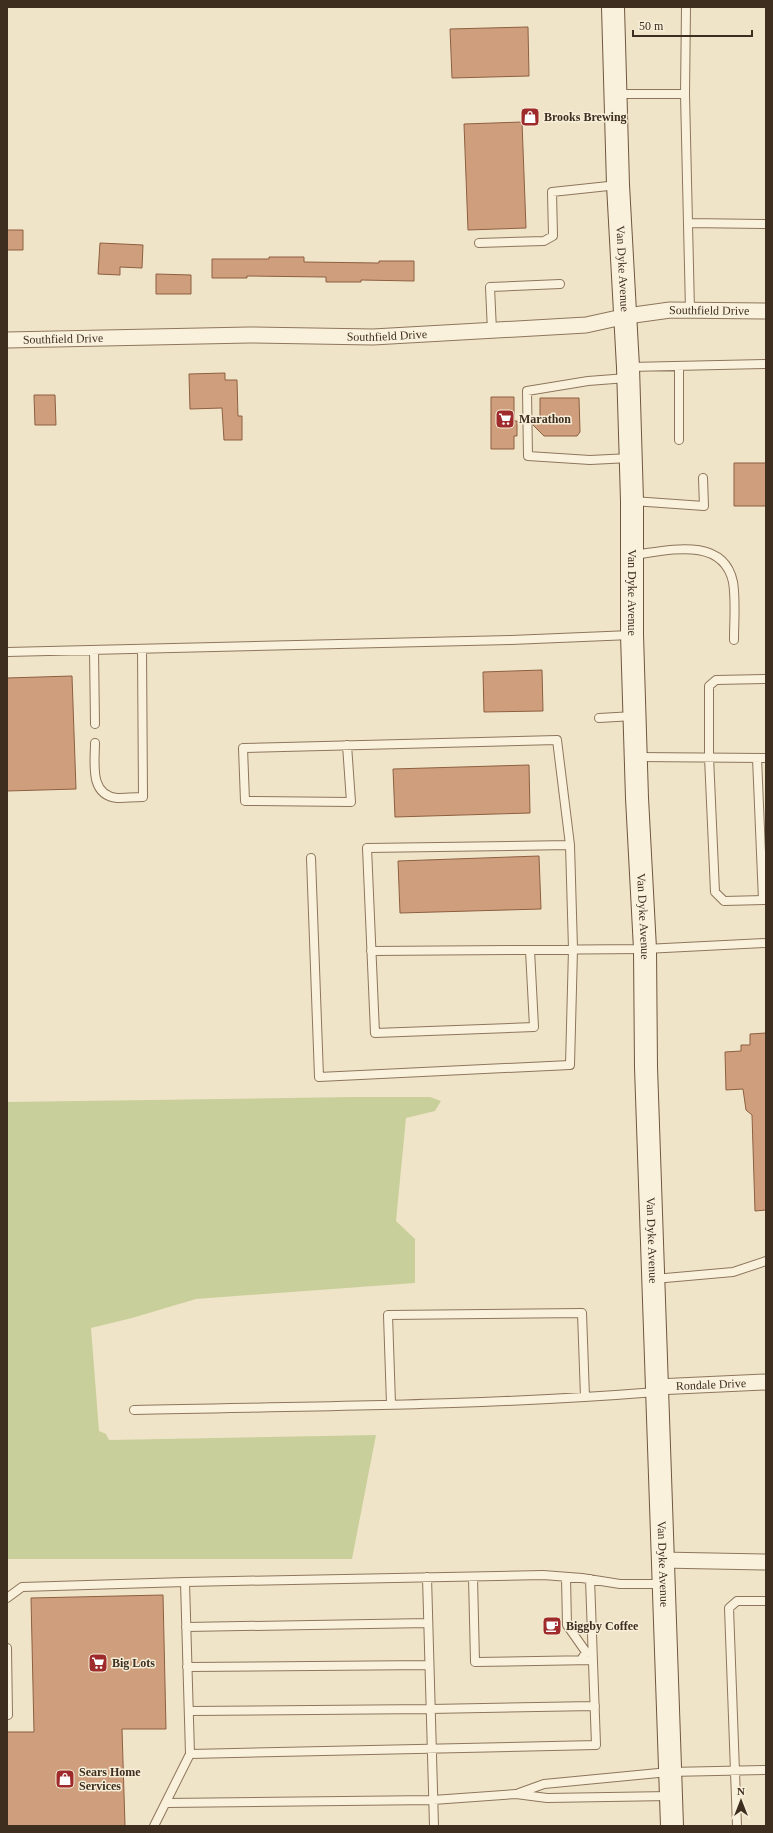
<svg xmlns="http://www.w3.org/2000/svg" width="773" height="1833" viewBox="0 0 773 1833" font-family="Georgia,serif">
	<style>
		.green { fill: #c9cf9b }
		.building { fill: #cf9f7d; stroke: #8d5f41 }
		.lines { fill: none; stroke-linecap: round; stroke-linejoin: round }
		.lane-casing { stroke: #8d765c; stroke-width: 10 }
		.street-casing { stroke: #8d765c; stroke-width: 17 }
		.secondary-casing { stroke: #6f573f; stroke-width: 24 }
		.lane { stroke: #faf1dc; stroke-width: 8 }
		.street { stroke: #faf1dc; stroke-width: 15 }
		.secondary { stroke: #faf1dc; stroke-width: 22 }
		.labels { text-anchor: middle; stroke-width: 3; stroke-linejoin: round; paint-order: stroke }
		.poi-label { font-size: 12px; font-weight: bold; fill: #3d2e20; stroke: #f7eed8; text-anchor: start }
		.street-label { font-size: 12px; fill: #3d2e20; stroke: #f7eed8 }
	</style>
	<rect width="100%" height="100%" fill="#f0e4c8"/>
	<path class="green" d="M352,1097H430L441,1101L435,1111L406,1118L396,1221L415,1239V1283L196,1299L132,1318L91,1328L99,1431L106,1434L109,1440L376,1435L352,1559H7V1102Z"/>
	<path class="building" d="M528,27L529,76L452,78L450,29Z
		M522,122L526,228L468,230L464,124Z
		M7,230H23V250H7Z
		M100,243L143,245L142,268L120,267V275L98,274Z
		M269,257H304V262L379,263V261H414V281L361,280V282H326V277L247,276V278H212V259H269Z
		M156,274L191,275V294H156Z
		M225,373V380H237L238,416H242V440H224L222,408L190,409L189,374Z
		M34,395H55L56,425H35Z
		M491,397H514V421H517V436H514V449H491Z
		M540,398H579L580,432L577,436H544L533,425V421H540Z
		M734,463H766V506H734Z
		M542,670L543,711L484,712L483,672Z
		M72,676L76,789L7,791V678Z
		M529,765L530,813L395,817L393,769Z
		M539,856L541,909L400,913L398,861Z
		M766,1033V1210L755,1211L752,1115L746,1110L743,1089L726,1090L725,1052L741,1051V1045H750V1034Z
		M163,1595L166,1729H122L125,1826H7V1732H34L31,1598Z"/>
	<g class="lines">
		<g class="lane-casing">
			<path id="lane" d="M616,94H685L690,310
				M685,94L686,7
				M688,223L766,224
				M479,243L544,241L553,236L552,192L618,185
				M492,331L490,287L560,284
				M629,367L766,364
				M679,367V440
				M627,378L588,381L527,391L528,456L590,460L630,458
				M633,501L704,506L703,478
				M633,555C666,551 723,535 733,582C736,600 734,621 734,640
				M94,650L95,724
				M7,652L511,640L631,635
				M766,679L716,680L709,686V757L715,892L724,901L766,900
				M599,718L634,716
				M95,743C95,763 89,795 117,798C125,798 134,797 143,797L142,649
				M637,757L766,758
				M757,758L763,900
				M311,858L319,1077L570,1065L573,949L570,845L557,740L243,748L245,801L351,802L347,745
				M530,950L534,1027L375,1033L367,848L570,845
				M371,951L645,949L766,943
				M654,1279L733,1272L766,1261
				M391,1404L388,1315L582,1313L585,1397
				M134,1410C308,1406 482,1406 656,1392
				M427,1577L434,1826
				M473,1577L475,1662L593,1660
				M566,1577L567,1625L586,1652L581,1660
				M7,1598L22,1587L185,1582L543,1575L582,1578L620,1584H662
				M186,1627L428,1623
				M7,1648L8,1715H7
				M187,1667L429,1665
				M189,1711L430,1709L595,1706
				M190,1754L596,1745L590,1579
				M519,1793L544,1784L669,1772L766,1770
				M166,1803L433,1800L516,1794L547,1798L670,1796
				M154,1826L190,1754L185,1582
				M737,1826L729,1608L737,1601H766"/>
		</g>
		<g class="street-casing">
			<g id="street">
				<path id="s1" d="M7,340L249,335L373,337L586,325L627,316L670,310L766,311"/>
				<path id="s2" d="M656,1387L766,1382"/>
				<path d="M661,1560L766,1562"/>
			</g>
		</g>
		<g class="secondary-casing">
			<g id="secondary">
				<path id="s3" d="M613,7L618,185L628,367L632,501V635L637,798L645,949L646,1067L672,1826"/>
			</g>
		</g>
		<use href="#lane" class="lane"/>
		<use href="#street" class="street"/>
		<use href="#secondary" class="secondary"/>
	</g>
	<defs>
		<g id="shop-square" transform="scale(1)"><rect x="-9" y="-9" width="18" height="18" rx="4" fill="#9e2a2b" stroke="#f7eed8"/><path d="M-5-2.5h2.3a2.7 3.5 0 0 1 5.4 0H5L5.5 6h-11ZM-1.5-2.5h3a1.5 2.3 0 0 0-3 0Z" fill="#fff"/></g>
		<g id="supermarket-square" transform="scale(1)"><rect x="-9" y="-9" width="18" height="18" rx="4" fill="#9e2a2b" stroke="#f7eed8"/><path d="M-6-5.5h2.5l.6 2H6L4.5 2H-2.5L-4.4-4H-6ZM-1.5 3.2a1.3 1.3 0 1 0 .1 0ZM3 3.2a1.3 1.3 0 1 0 .1 0Z" fill="#fff"/></g>
		<g id="cafe-square" transform="scale(1)"><rect x="-9" y="-9" width="18" height="18" rx="4" fill="#9e2a2b" stroke="#f7eed8"/><path d="M-5.5-4.5H6V0H3Q3 3.5 0 3.5H-2.5Q-5.5 3.5-5.5 0ZM3-3.2v2h1.7v-2ZM-6 4.5H4V6H-6Z" fill="#fff"/></g>
	</defs>
	<g fill-rule="evenodd">
		<use href="#shop-square" x="530" y="117"/>
		<use href="#supermarket-square" x="505" y="419"/>
		<use href="#cafe-square" x="552" y="1626"/>
		<use href="#supermarket-square" x="98" y="1663"/>
		<use href="#shop-square" x="65" y="1779"/>
	</g>
	<g class="labels">
		<g class="poi-label">
			<text x="544" y="121">Brooks Brewing</text>
			<text x="519" y="423">Marathon</text>
			<text x="566" y="1630">Biggby Coffee</text>
			<text x="112" y="1667">Big Lots</text>
			<text x="79" y="1776">Sears Home<tspan x="79" dy="14">Services</tspan></text>
		</g>
		<g class="street-label">
			<text dy="4" stroke="none"><textPath href="#s3" startOffset="262">Van Dyke Avenue</textPath></text>
			<text dy="4" stroke="none"><textPath href="#s1" startOffset="704">Southfield Drive</textPath></text>
			<text dy="4" stroke="none"><textPath href="#s1" startOffset="380">Southfield Drive</textPath></text>
			<text dy="4" stroke="none"><textPath href="#s1" startOffset="56">Southfield Drive</textPath></text>
			<text dy="4" stroke="none"><textPath href="#s3" startOffset="586">Van Dyke Avenue</textPath></text>
			<text dy="4" stroke="none"><textPath href="#s3" startOffset="910">Van Dyke Avenue</textPath></text>
			<text dy="4" stroke="none"><textPath href="#s3" startOffset="1234">Van Dyke Avenue</textPath></text>
			<text dy="4" stroke="none"><textPath href="#s2" startOffset="55">Rondale Drive</textPath></text>
			<text dy="4" stroke="none"><textPath href="#s3" startOffset="1558">Van Dyke Avenue</textPath></text>
		</g>
	</g>
	<rect width="773" height="1833" fill="none" stroke="#3d2e20" stroke-width="16"/>
	<g transform="translate(741 1801)" stroke="#f7eed8" stroke-width="3" paint-order="stroke">
	<path d="M0-3L7 15L0 10L-7 15Z" fill="#3d2e20"/>
	<text y="-6" font-size="11" font-weight="bold" text-anchor="middle" fill="#3d2e20">N</text>
	</g>
	<path d="M633 30v6h119v-6" fill="none" stroke="#3d2e20" stroke-width="2"/>
	<text x="639" y="30" font-size="12" fill="#3d2e20" stroke="#f7eed8" stroke-width="3" paint-order="stroke">50 m</text>
</svg>
